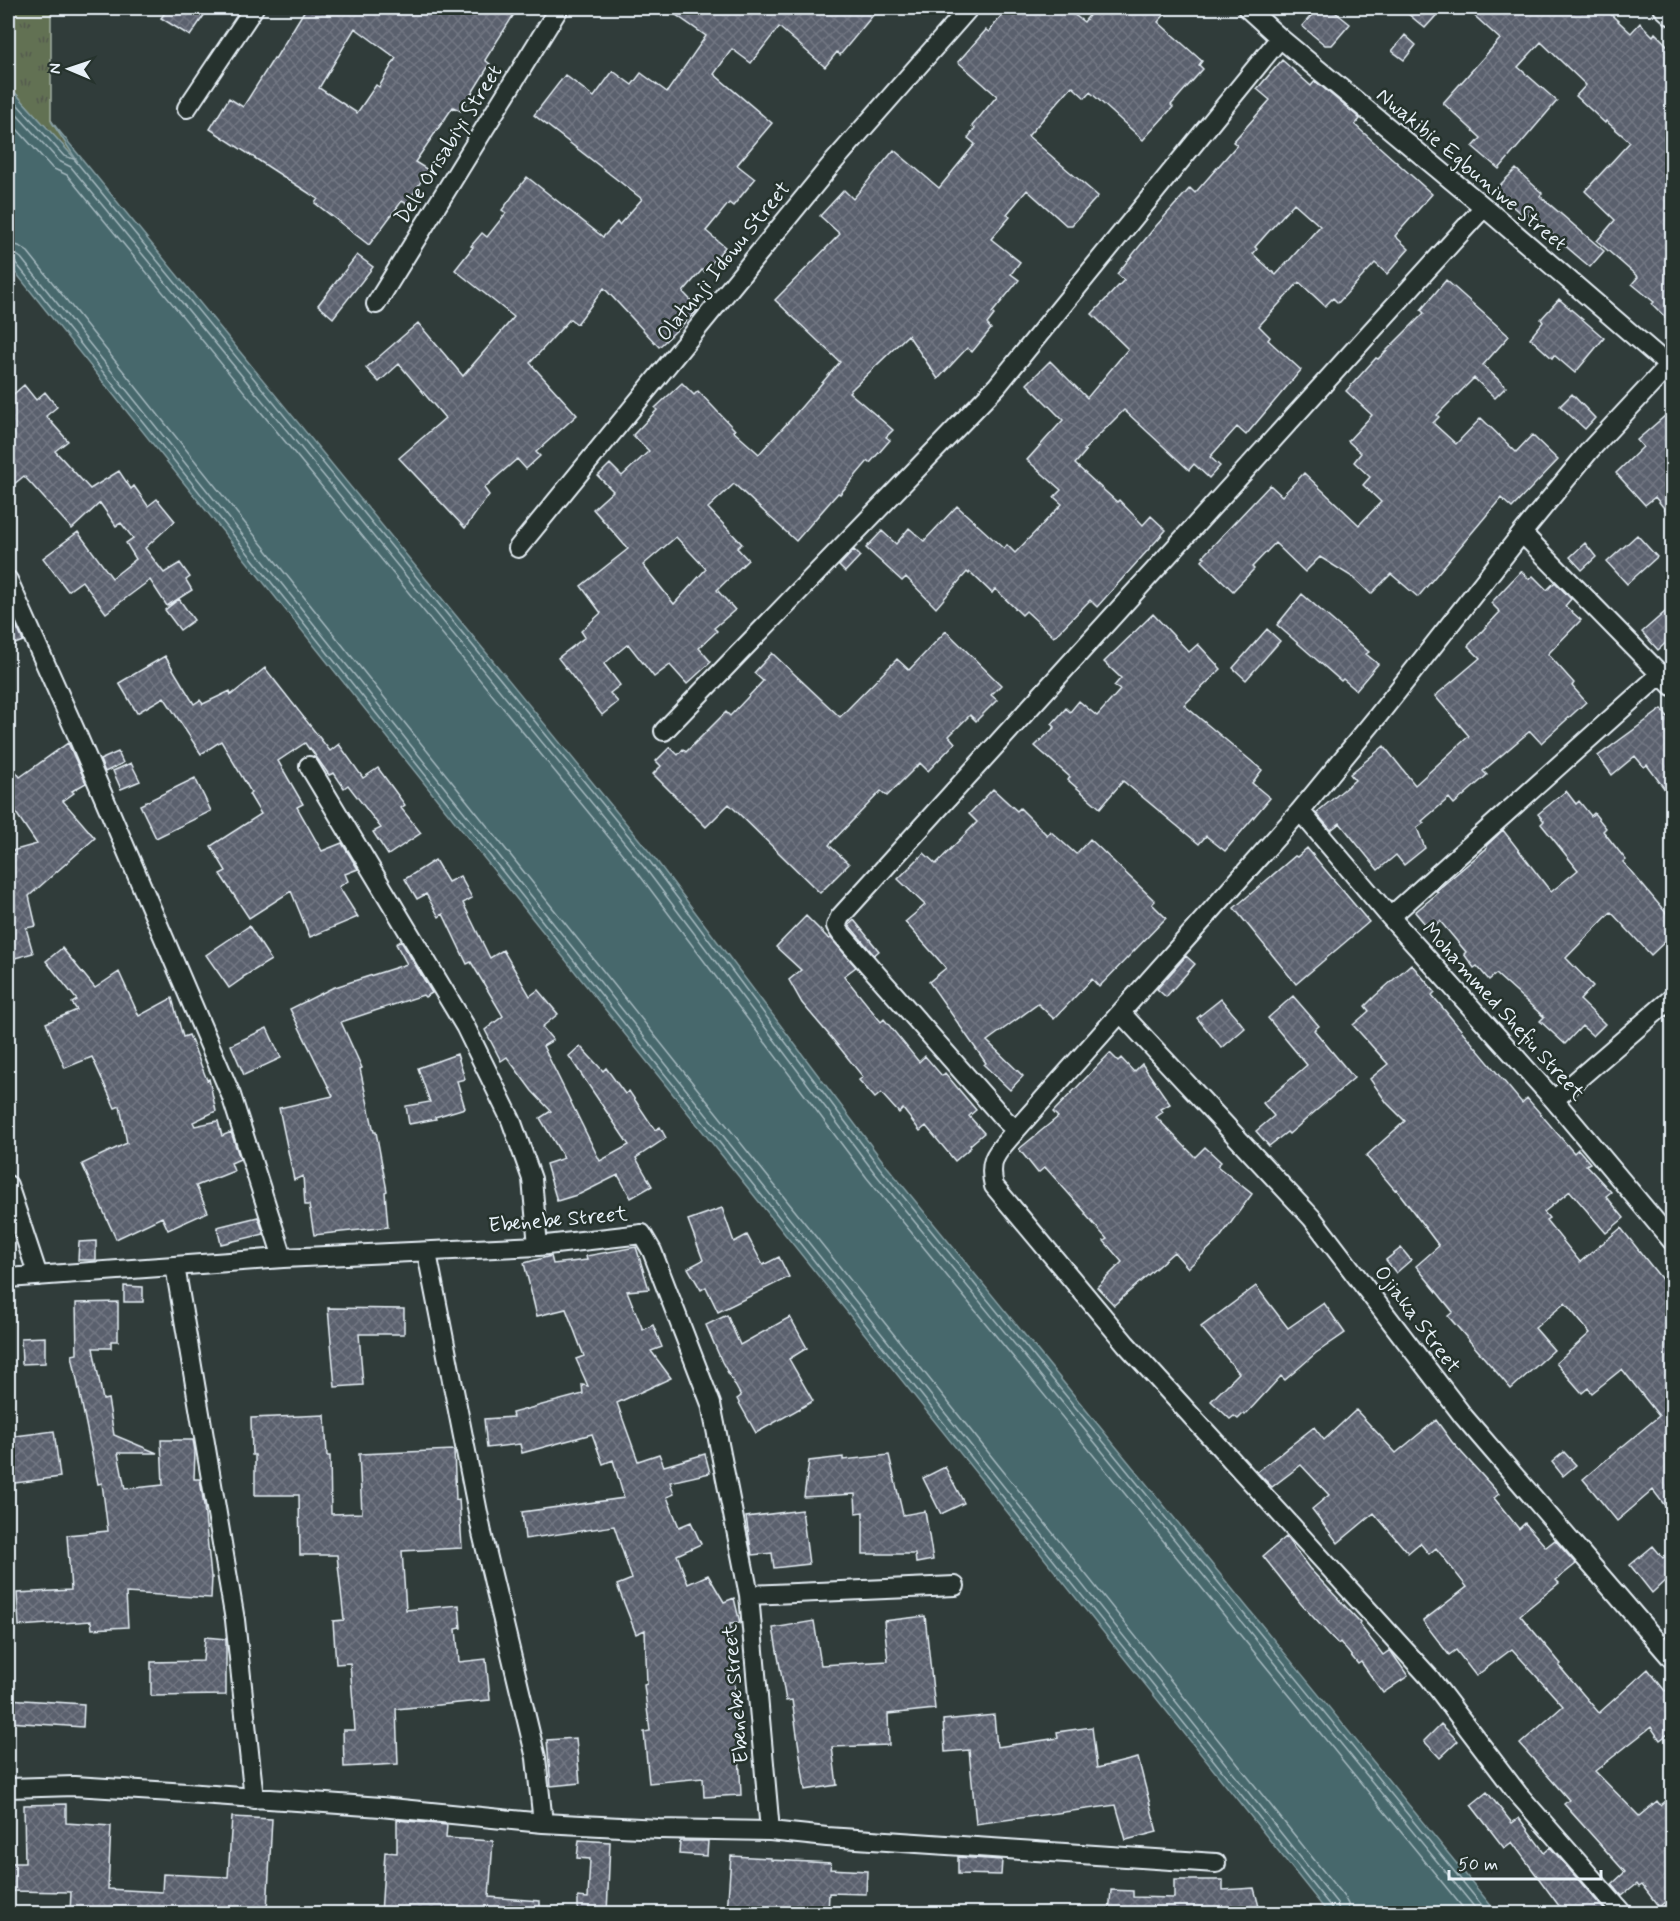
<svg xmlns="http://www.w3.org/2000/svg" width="1680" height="1921" viewBox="0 0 1680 1921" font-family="Mynerve,sans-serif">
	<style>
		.grass { fill: url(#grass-tufts); stroke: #a5b1a6; stroke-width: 1.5 }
		.water { fill: #46686c; stroke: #879fa4; stroke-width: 1.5 }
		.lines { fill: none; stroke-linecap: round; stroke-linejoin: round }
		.shore { stroke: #a7bac0; stroke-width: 1.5 }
		.building { fill: url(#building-cross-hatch); stroke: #e8f1f8; stroke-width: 1.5; fill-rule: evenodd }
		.minor-casing { stroke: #e8f1f8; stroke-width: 22 }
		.minor { stroke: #26332d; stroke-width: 18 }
		.labels { text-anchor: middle; stroke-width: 5; stroke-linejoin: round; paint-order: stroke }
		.street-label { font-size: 21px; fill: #e8f1f8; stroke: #26332d }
	</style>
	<defs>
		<pattern id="grass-tufts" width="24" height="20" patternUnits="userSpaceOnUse" patternTransform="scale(1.5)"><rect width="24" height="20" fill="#627153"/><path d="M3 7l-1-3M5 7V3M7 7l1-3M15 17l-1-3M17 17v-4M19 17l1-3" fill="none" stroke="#535a4e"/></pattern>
		<pattern id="building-cross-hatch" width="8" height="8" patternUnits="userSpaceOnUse" patternTransform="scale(1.5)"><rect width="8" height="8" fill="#5a606d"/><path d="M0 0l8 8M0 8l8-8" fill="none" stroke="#727783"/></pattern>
	</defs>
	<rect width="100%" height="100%" fill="#303c3a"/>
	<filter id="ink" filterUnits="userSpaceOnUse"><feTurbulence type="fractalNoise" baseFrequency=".0167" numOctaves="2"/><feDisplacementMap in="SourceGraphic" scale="12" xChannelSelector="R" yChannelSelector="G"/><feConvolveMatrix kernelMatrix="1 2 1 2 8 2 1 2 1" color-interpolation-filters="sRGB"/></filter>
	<g filter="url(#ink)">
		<path class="grass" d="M8,8H51V120L81,166L8,85Z"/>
		<path class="water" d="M8,85L78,162L51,121L656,860L885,1164L1497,1913H1328L8,263Z"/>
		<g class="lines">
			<path class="shore" d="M8,94L64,156L74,159L651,863L880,1168L1489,1914
				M8,105L59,161L71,167L645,868L874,1172L1480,1914
				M8,119L52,168L67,175L638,873L867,1178L1468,1914
				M8,243L19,246L28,252L1344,1897L1348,1904L1349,1914
				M8,252L14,253L21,258L1337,1903L1340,1914
				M8,260L15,262L1331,1907L1333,1914"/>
		</g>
		<path class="building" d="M168,8H209L190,36L161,18Z
			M306,8H518L485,60L490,64L461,111L453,107L415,162L428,170L407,204L402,201L369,245L315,203L318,199L210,129L229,98L243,107L274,58L275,59ZM355,28L396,58L379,87L376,85L357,113L319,88Z
			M666,8H879L840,55L837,52L825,67L779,27L751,63L732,49L714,74L772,123L737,165L755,179L733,206L729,203L706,231L725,247L705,272L702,270L683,292L699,309L659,347L604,288L577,324L570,319L530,363L577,415L536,452L540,456L526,469L517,459L484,488L489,495L465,528L399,458L445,418L399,364L379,382L366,368L418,323L463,376L514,317L455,270L473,247L471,246L482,233L487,237L506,213L502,210L527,177L603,237L617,222L619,225L642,199L534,115L565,75L594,97L613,71L632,85L641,73L667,92L706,36Z
			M1007,8H1065L1084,22L1095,8H1171L1158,22L1202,61L1199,65L1203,69L1171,105L1173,107L1143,140L1090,92L1085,98L1072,86L1028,136L1098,196L1072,225H1066L1027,190L1007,214L1010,217L991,239L1020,262L1011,274L1019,280L992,313L994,315L987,324L991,329L972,352L967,348L938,379L908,335L849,392L893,430L886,437L890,440L870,463L868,461L840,494L838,493L796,541L734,484L708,508L742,544L737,548L748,560L717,590L735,610L714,628L717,631L699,648L711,662L687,684L670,665L654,677L628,644L604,664L620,685L610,693L618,702L602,715L558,658L585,637L581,631L601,613L581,586L628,549L593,509L613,491L598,476L610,464L622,476L649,451L633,435L657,410L655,408L682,383L694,395L698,391L735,430L733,431L759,454L791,419L840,362L775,300L840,234L820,216L844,190L853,199L894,150L939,188L975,144L968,138L975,128L972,126L997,96L958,62L986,30L989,32ZM676,537L706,569L674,604L643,565Z
			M1318,8H1330L1350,24L1332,45H1325L1302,26Z
			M1401,8H1443L1425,28Z
			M1466,8H1604L1631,33L1640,23L1653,36L1655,33L1672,50V324L1652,304L1654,302L1632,284L1638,277L1597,241L1615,220L1585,191L1630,142L1606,121L1605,123L1576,96L1586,85L1541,42L1518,67L1557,101L1499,169L1473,147L1481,138L1443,103L1500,39Z
			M1405,35L1416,45L1404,60L1392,51Z
			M1282,60L1311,86L1315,81L1357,116L1360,119L1355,125L1432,194L1395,236L1409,249L1387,274L1375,263L1338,303L1333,298L1325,306L1299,282L1259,326L1270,337L1268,340L1301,370L1246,435L1237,427L1210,457L1220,466L1209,478L1194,464L1189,470L1124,410L1084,450L1086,451L1075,464L1117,502L1119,500L1143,525L1151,516L1166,530L1097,607L1090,600L1054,637L1026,611L1022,615L995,589L992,593L970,572L969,574L967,572L936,608L906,577L902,581L866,548L882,531L896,544L909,528L924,541L957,506L1004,549L1007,545L1015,553L1062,504L1054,497L1061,490L1027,460L1063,420L1027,384L1050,361L1087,398L1128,349L1092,314L1124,280L1117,274L1156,226L1190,188L1195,193L1237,145L1233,142L1270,100L1257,89ZM1294,203L1320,226L1276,275L1253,254L1257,249L1255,247Z
			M1516,169L1542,193L1540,196L1604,251L1590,267L1528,214L1525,217L1494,191Z
			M357,255L373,267L333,318L318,305Z
			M1446,280L1509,336L1483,365L1506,387L1495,398L1474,378L1437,415L1439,417L1433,423L1456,444L1481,418L1516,452L1532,435L1558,460L1512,508L1501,498L1418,597L1391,574L1371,594L1354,578L1320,557L1305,572L1275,543L1252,567L1254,569L1233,591L1202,561L1205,557L1203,556L1270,485L1282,496L1304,473L1359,525L1381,502L1363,485L1370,477L1354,462L1361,453L1348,441L1372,415L1346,391L1376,358L1378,359L1424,313L1421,310Z
			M1559,299L1604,338L1575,373L1554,355L1552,358L1530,338L1543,322L1541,319Z
			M24,385L36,400L45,392L57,407L46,416L68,441L55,451L90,489L119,471L131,489L134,486L148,506L157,499L175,521L145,548L164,573L180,563L190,577L186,580L192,590L167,606L150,580L106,613L82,581L68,591L43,558L78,532L112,578L136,559L126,543L133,538L121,523L116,526L100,503L72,529L24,476L8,489V399Z
			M1572,394L1595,418L1585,429L1560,406Z
			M1672,410V518L1655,497L1645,505L1616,473L1643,447L1637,440Z
			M1637,535L1657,557L1627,584L1607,562Z
			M1585,543L1596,557L1582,570L1570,557Z
			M854,550L860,556L845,572L839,566Z
			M1521,571L1529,579L1533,576L1547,590L1555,582L1571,599L1565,606L1581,620L1548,654L1574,683L1572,686L1586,702L1541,743L1530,731L1483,771L1487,775L1454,804L1449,798L1422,821L1424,823L1417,828L1425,848L1404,865L1396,855L1378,870L1340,823L1331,830L1316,813L1355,780L1350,774L1384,746L1415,785L1469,736L1435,696L1480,658L1468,646L1500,612L1491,603Z
			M1302,594L1369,652L1366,654L1378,664L1356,690L1343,679L1341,681L1277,625Z
			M179,599L194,620L180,630L165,610Z
			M1672,606V637L1658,650L1642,632Z
			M8,607L23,641L12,645L8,633Z
			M1153,614L1189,652L1198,644L1221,669L1184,705L1262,770L1252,783L1270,798L1225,851L1206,836L1199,844L1123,781L1100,808L1068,780L1070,777L1035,746L1055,727L1052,724L1066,708L1070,712L1079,701L1097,716L1120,690L1114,686L1121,678L1104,662Z
			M1267,629L1280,641L1246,680L1233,668Z
			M946,631L1001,685L991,695L997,700L976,721L970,715L949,736L955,743L928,771L920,763L887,796L881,791L829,845L849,864L820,893L729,804L706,827L653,774L661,766L656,761L670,747L678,755L683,749L686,752L726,712L730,716L763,681L754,673L772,653L840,717L897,659L909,670Z
			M165,656L194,704L200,700L203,704L230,691L231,695L265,668L330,751L339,744L363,778L378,768L405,805L401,808L421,833L388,855L373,832L381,828L348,785L344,788L334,773L329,775L310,748L309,749L305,743L278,761L303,804L297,807L322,851L342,843L358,869L345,874L348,881L339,887L358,917L310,937L291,891L249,918L220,874L226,871L211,846L261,814L249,794L251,792L221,741L201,754L164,697L137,713L119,683Z
			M1662,709L1672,723V799L1647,765L1644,767L1635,756L1612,775L1598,756Z
			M68,743L86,783L72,791L74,793L63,801L95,838L29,896L36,926L26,928L33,953L8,960V852L37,844L8,801V761L20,777Z
			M118,752L123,763L105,772L100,760Z
			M131,763L140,781L121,789L113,771Z
			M195,778L211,811L156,838L140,805Z
			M993,789L1017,811L1020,808L1047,835L1050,831L1076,854L1090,839L1155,901L1152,904L1166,918L1099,987L1092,979L1054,1019L1038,1004L987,1041L1023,1076L1010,1090L984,1065L986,1063L929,982L946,968L905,922L925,905L898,879L924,853L936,864L977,822L969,814Z
			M1566,791L1576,804L1579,801L1591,816L1594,813L1606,828L1603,831L1626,860L1623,862L1672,920V935L1651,955L1611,912L1566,958L1593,986L1580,1000L1605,1024L1593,1036L1582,1026L1565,1044L1540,1021L1544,1017L1496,974L1489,980L1477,966L1474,968L1464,954L1466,952L1440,921L1430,930L1415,912L1438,893L1436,891L1487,848L1486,846L1503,830L1551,892L1578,870L1541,824L1544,821L1538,814Z
			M1307,848L1369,922L1296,984L1234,908L1295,856L1297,857Z
			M435,860L448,882L460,876L472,898L463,903L490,958L503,950L530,996L538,990L558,1014L542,1027L553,1040L543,1046L600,1161L629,1145L569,1056L580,1046L603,1071L606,1068L625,1094L629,1091L655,1130L660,1127L666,1138L636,1158L652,1186L631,1198L618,1175L580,1194L557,1201L546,1164L564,1158L540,1118L551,1111L532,1091L507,1057L501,1061L485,1030L503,1016L471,962L467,964L443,914L439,917L426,894L417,899L405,879Z
			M806,916L829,939L831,938L856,967L844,976L881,1022L884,1019L919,1062L925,1056L942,1076L945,1073L976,1110L969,1116L984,1133L970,1145L971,1147L955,1161L926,1126L920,1131L903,1109L899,1113L881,1093L875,1098L859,1080L863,1077L840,1048L802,1003L789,980L801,970L776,947Z
			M854,920L879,951L874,955L849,925Z
			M249,926L271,960L243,977V978L229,988L206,955Z
			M401,941L432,993L425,997L423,995L341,1022L362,1068L360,1069L374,1132H376L387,1191L385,1192L388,1227L314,1235L309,1205H305L303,1176L294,1180L279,1108L333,1096L290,1009L332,988L407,964L396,944Z
			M62,948L95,988L119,972L139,1016L172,998L183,1037L189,1035L207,1080L209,1079L216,1111L193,1122L195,1126L218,1121L222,1136L231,1132L240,1159L231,1163L234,1171L196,1186L208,1212L168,1230L162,1217L116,1239L82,1164L127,1143L120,1106L115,1108L92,1057L65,1068L46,1023L77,1010L72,1003L77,1000L46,961Z
			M1186,956L1195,964L1166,997L1157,989Z
			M1411,964L1435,992L1432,995L1522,1103L1527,1098L1574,1153L1578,1149L1590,1163L1586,1165L1611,1192L1606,1196L1624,1218L1606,1233L1570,1191L1544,1212L1549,1218L1546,1220L1580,1262L1621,1228L1672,1292V1515L1653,1490L1617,1521L1583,1479L1659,1416L1622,1369L1592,1393L1588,1388L1582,1393L1556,1363L1590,1333L1565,1303L1535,1328L1554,1350L1511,1389L1448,1316L1453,1312L1416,1266L1439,1246L1396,1189L1395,1190L1366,1156L1405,1121L1387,1103L1370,1079L1388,1064L1353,1025L1369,1011L1365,1006L1375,996Z
			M1293,996L1319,1026L1314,1030L1354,1078L1289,1134L1287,1132L1269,1146L1256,1131L1274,1116L1263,1103L1307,1065L1268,1018Z
			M1221,999L1245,1028L1222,1048L1197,1018Z
			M267,1028L281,1058L244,1075L231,1045Z
			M1110,1053L1118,1061L1121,1058L1134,1072L1142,1064L1170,1104L1161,1109L1163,1112L1156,1117L1195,1157L1205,1147L1221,1162L1217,1166L1252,1194L1219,1239L1188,1268L1174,1252L1114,1305L1097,1287L1122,1262L1104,1241L1107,1239L1085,1214L1086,1213L1045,1167L1038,1173L1019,1149L1058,1117L1053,1112Z
			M457,1054L465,1079L457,1081L465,1108L435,1117L436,1119L409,1124L406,1106L430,1102L418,1068Z
			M722,1208L734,1242L747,1235L763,1265L779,1257L789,1277L718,1312L706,1287L701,1290L688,1268L703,1260L688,1220Z
			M258,1217L264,1234L221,1244L217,1227Z
			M96,1241V1260H78L79,1242Z
			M636,1247L649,1289L627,1291L643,1330L653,1325L662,1347L651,1351L671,1378L617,1403L638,1461L659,1454L664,1466L705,1454L710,1473L670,1482L674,1494L667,1497L679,1527L691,1522L701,1544L677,1555L688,1584L708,1575L724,1602L734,1598L740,1623L730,1624L738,1730L741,1795L704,1797L703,1778L649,1783L644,1732L650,1731L644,1685L647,1684L645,1630L636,1634L617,1585L632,1579L614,1526L525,1539L522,1512L624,1498L613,1460L603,1464L592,1434L522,1453L520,1444L487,1448L484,1419L513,1417L512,1413L583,1394L582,1385L588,1386L576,1359L584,1356L566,1309L537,1316L524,1263L551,1256L553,1264L587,1260L586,1256Z
			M1401,1248L1411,1260L1396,1273L1386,1260Z
			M124,1286L143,1287V1302H124Z
			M1256,1286L1288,1328L1324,1303L1345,1333L1316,1353L1285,1380L1281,1376L1245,1415L1244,1413L1238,1419L1234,1416L1230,1419L1211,1401L1239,1373L1201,1327Z
			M118,1302V1341H111V1348H93L103,1400L108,1399L114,1435L157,1453H118L125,1489L163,1485L161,1440H193L195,1451L194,1479H200L204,1506L211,1577H212L211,1598L126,1593L128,1627L92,1629L91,1621L19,1626L17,1593L71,1590L67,1535L108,1531L102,1483L98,1484L72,1355L77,1354L76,1303Z
			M328,1308L404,1309V1334H359L363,1385L335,1387Z
			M727,1315L740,1345L790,1317L807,1348L789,1359L813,1401L756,1433L737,1399L741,1396L722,1362L706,1325Z
			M45,1337V1363L22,1364L21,1338Z
			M1356,1410L1396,1453L1436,1420L1452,1442L1499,1494L1494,1498L1519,1529L1525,1523L1546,1547L1555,1540L1576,1564L1556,1580L1559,1583L1520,1615L1561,1664L1559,1666L1599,1713L1648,1669L1665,1691L1672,1686V1731L1660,1740L1651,1727L1595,1771L1639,1816L1657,1801L1660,1805L1672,1795V1896L1659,1907L1642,1885L1639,1887L1637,1884L1622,1896L1612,1884L1625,1872L1564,1804L1569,1800L1520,1744L1563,1706L1512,1649L1476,1676L1456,1650L1449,1655L1423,1621L1467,1587L1436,1548L1429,1554L1420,1543L1408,1553L1374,1513L1338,1543L1312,1509L1329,1495L1301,1465L1272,1487L1257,1472L1314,1427L1324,1440Z
			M325,1415L327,1456H330L331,1514L362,1513L359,1454L454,1450L456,1500L459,1499L462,1548L402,1551L406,1610L459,1605L461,1628L456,1629L459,1662L486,1659L490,1700L396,1709L398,1764L344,1767L343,1730H355L350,1663L336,1664L333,1621L344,1620L337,1555H300L299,1495H255V1455H252L251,1418Z
			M54,1431L60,1477L8,1484V1437Z
			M1564,1452L1576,1465L1563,1476L1552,1462Z
			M889,1455L903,1515L925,1511L933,1560L916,1563L915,1554H863V1512L856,1513L855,1494L804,1497L809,1461L843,1457V1460Z
			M945,1467L964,1503L941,1514L923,1478Z
			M802,1510L809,1564L774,1568L772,1553L752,1555L746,1517Z
			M1286,1537L1309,1568L1360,1622L1359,1624L1383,1655L1390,1650L1408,1676L1383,1693L1361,1662L1358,1664L1340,1642L1338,1644L1301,1604L1263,1556Z
			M1653,1546L1663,1558L1672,1550V1574L1652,1593L1630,1565Z
			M925,1616L935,1709L888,1714L889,1745L832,1747L837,1785L805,1790L792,1700L786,1701L773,1628L814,1621L821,1665L888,1661L884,1621Z
			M205,1637L226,1639V1695L151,1696V1662L203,1661Z
			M8,1699L84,1704L83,1727L8,1722Z
			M994,1715L997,1747L1058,1738L1057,1732L1092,1727L1097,1768L1138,1758L1157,1832L1126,1840L1116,1805L976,1824L969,1750L945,1752L943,1720Z
			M1441,1724L1458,1741L1440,1758L1424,1741Z
			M576,1738L580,1783L551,1786L547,1740Z
			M1487,1792L1512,1823L1519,1818L1544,1852L1550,1847L1608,1914H1565L1512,1842L1504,1848L1471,1805Z
			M66,1804V1823L111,1826L108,1889L162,1892L163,1874L228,1877L232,1817L272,1819L267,1911L212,1908V1914H70L71,1892L8,1891V1863H25L24,1805Z
			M397,1820L447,1825L446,1838L493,1841L489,1897L540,1901V1914H381L385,1852L397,1853Z
			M579,1840L610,1842L607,1914H578V1897L588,1898L590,1859L577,1858Z
			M680,1841H708L707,1856L679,1854Z
			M731,1856L771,1858V1860L831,1863L830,1869L867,1871L866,1894L829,1893L828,1914H727Z
			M958,1857L1002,1860L1001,1875L958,1874Z
			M1174,1880H1223V1890L1254,1888L1261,1914H1109L1111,1890L1133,1891V1897L1174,1898Z"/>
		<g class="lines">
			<g class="minor-casing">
				<path id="minor" d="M1247,8L1280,38L1484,207L1669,366
					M1663,8L1672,16
					M187,108L254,8
					M1484,207L840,917L836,926L842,935L1004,1119L1016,1130L1300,811L1377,717L1522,533L1590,450L1672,362
					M376,304L559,8
					M1522,533L1672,686
					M518,548L830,166L969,8
					M8,580L78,737L231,1095L283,1258
					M664,731L997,386L1280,38
					M309,766L465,1026L511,1120L532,1179L538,1246
					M1300,811L1390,917L1554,1100L1672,1241
					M1390,917L1662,673
					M1121,1013L1312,1218L1464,1417L1672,1659
					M1554,1100L1672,998
					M1016,1130C999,1151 987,1157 994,1186L1126,1344L1429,1677L1518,1794L1623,1914
					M8,1185L38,1276
					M427,1253L482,1533L536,1758L543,1823
					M175,1266L235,1620L254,1799
					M8,1278L283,1258L538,1246L642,1234L652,1251L711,1404L749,1595L770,1831
					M749,1595L955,1586
					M8,1788L74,1786L172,1792L381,1807L543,1823L659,1829L770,1831L827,1837L1216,1863"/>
			</g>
			<use href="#minor" class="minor"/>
		</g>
	</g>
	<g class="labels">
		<g class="street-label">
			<text transform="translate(448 144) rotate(-58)" y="7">Dele Orisabiyi Street</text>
			<text transform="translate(1472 169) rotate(40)" y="7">Nwakibie Egbuniwe Street</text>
			<text transform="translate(723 261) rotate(-51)" y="7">Olatunji Idowu Street</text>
			<text transform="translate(1504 1011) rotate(48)" y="7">Mohammed Shefiu Street</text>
			<text transform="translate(558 1219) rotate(-5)" y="7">Ebenebe Street</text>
			<text transform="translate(1418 1319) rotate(53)" y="7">Ojiaka Street</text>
			<text transform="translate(735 1694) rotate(-95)" y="7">Ebenebe Street</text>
		</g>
	</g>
	<rect width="1680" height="1921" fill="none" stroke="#26332d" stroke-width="30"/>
	<rect x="15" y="15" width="1650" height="1891" fill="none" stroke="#e8f1f8" stroke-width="2" filter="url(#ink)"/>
	<g transform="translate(69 69) rotate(272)" stroke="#26332d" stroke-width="4.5" paint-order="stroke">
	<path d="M0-4.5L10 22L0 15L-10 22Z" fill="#e8f1f8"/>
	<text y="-9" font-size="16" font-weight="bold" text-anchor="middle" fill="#e8f1f8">N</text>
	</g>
	<path d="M1449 1870v9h152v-9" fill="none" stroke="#e8f1f8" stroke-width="3"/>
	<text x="1458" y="1870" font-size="18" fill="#e8f1f8" stroke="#26332d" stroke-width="4.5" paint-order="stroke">50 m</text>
</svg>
